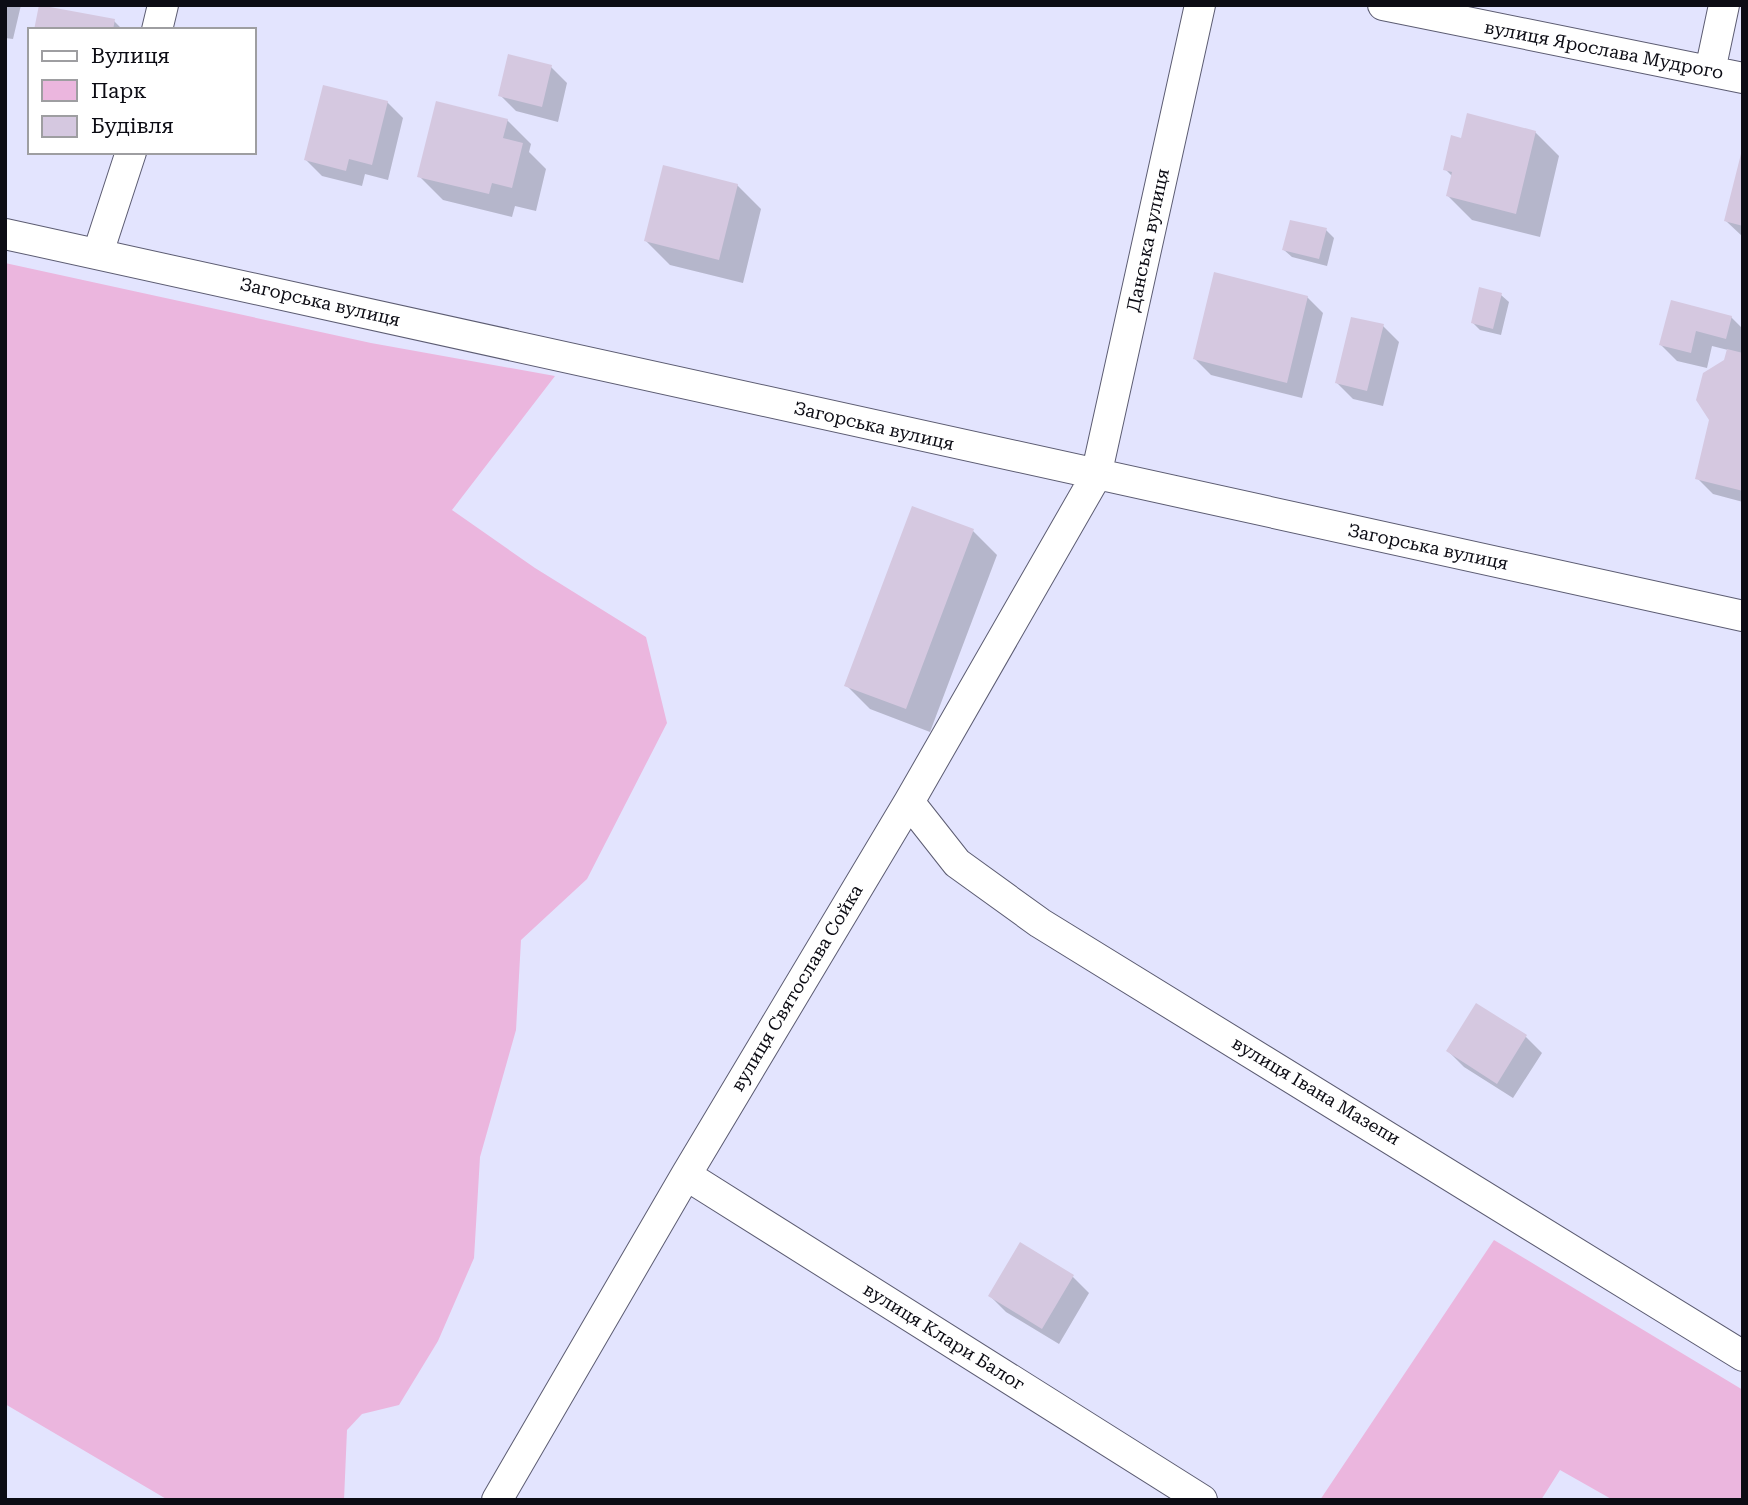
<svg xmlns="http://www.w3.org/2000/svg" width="1748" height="1505" viewBox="0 0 1748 1505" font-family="'Roboto Serif',serif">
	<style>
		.green { fill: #ebb6de }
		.shadow { fill: #0003 }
		.building { fill: #d5c8e0 }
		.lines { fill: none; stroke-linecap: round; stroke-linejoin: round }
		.minor-casing { stroke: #5c5c72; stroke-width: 32 }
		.minor { stroke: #fff; stroke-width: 30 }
		.labels { text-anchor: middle; stroke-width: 6; stroke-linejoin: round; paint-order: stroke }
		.street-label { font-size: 18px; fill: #0c0c14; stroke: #fff }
	</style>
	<rect width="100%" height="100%" fill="#e3e4fe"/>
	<path class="green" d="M5,263L371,343L555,376L452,510L535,568L646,637L667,723L587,879L521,940L516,1030L480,1157L474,1258L438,1341L399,1405L362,1414L347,1430L344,1500H168L5,1404Z
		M1494,1240L1743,1390V1500H1613L1560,1470L1541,1500H1320Z"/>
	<path class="shadow" d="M5,5H21L13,39L5,38Z
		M114,21L123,30H36Z
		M551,67L567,83L558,122L516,111L500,95Z
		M387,102L403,118L388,180L365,174L362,186L322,176L306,160Z
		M507,120L531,144L529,152L546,169L536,211L515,206L512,217L443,200L419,176Z
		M1535,132L1559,156L1540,237L1472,220L1448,196L1453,177L1445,169L1462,140Z
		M1743,154V237L1726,221Z
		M737,185L761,209L743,283L670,265L646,241Z
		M1326,230L1334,238L1327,266L1292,257L1284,250Z
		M1501,295L1509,302L1501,335L1480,330L1473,323Z
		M1307,297L1323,313L1302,398L1211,375L1195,359Z
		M1672,302L1731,317L1743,329V502L1713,494L1697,478L1728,350L1712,346L1707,368L1677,361L1661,345Z
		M1383,326L1399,342L1383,406L1353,399L1337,383Z
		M973,531L997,555L930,732L870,709L846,685Z
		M1477,1005L1526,1037L1542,1053L1513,1098L1464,1067L1448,1051Z
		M1021,1245L1073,1277L1089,1293L1059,1344L1006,1312L990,1296Z"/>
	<path class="building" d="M39,5L115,19L113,30H34Z
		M508,54L552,65L542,107L498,96Z
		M323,85L388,101L372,165L349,159L346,171L304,160Z
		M436,101L508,119L503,138L523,143L512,188L492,183L489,194L417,177Z
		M1467,113L1536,131L1516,214L1446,196L1452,172L1443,170L1451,135L1461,138Z
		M1742,150H1743V226L1724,221Z
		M663,165L738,184L719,260L644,241Z
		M1290,220L1327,228L1319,259L1282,250Z
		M1214,272L1308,296L1287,383L1193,359Z
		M1479,287L1502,293L1493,329L1471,323Z
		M1671,300L1732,316L1726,339L1696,331L1691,353L1659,345Z
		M1351,317L1384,324L1367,391L1335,383Z
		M1727,349L1743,353V491L1695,479L1709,420L1696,400L1703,373L1724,360Z
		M912,506L974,529L906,709L844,686Z
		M1476,1003L1527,1035L1497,1084L1446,1051Z
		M1020,1242L1074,1275L1042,1329L988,1296Z"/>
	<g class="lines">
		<g class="minor-casing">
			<path id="minor" d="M1383,5L1743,78
				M157,30L163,5
				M1710,71L1724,5
				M5,234L1743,616
				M98,253L131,152
				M909,802L957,863L1040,923L1743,1356
				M686,1175L1202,1500
				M497,1500L686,1175L909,802L1096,476L1200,5"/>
		</g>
		<use href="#minor" class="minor"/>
	</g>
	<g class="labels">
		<g class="street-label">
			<text transform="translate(1604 50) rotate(11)" y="6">вулиця Ярослава Мудрого</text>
			<text transform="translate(1148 240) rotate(-78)" y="6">Данська вулиця</text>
			<text transform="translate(320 302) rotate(13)" y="6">Загорська вулиця</text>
			<text transform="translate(874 426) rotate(13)" y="6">Загорська вулиця</text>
			<text transform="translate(1428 547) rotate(12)" y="6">Загорська вулиця</text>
			<text transform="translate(797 988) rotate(-59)" y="6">вулиця Святослава Сойка</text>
			<text transform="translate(1316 1091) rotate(31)" y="6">вулиця Івана Мазепи</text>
			<text transform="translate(944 1337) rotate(32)" y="6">вулиця Клари Балог</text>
		</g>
	</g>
	<rect width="1748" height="1505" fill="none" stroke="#0c0c14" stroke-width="14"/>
	<rect x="28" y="28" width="228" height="126" fill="#ffffff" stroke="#9e9ea1" stroke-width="2"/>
	<rect x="42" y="51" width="35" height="10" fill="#ffffff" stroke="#9e9ea1" stroke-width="2"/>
	<text x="91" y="63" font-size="21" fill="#0c0c14">Вулиця</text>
	<rect x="42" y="80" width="35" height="21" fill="#ebb6de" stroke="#9e9ea1" stroke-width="2"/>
	<text x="91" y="98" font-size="21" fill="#0c0c14">Парк</text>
	<rect x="42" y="116" width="35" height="21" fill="#d5c8e0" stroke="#9e9ea1" stroke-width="2"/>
	<text x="91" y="133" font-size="21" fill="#0c0c14">Будівля</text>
</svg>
